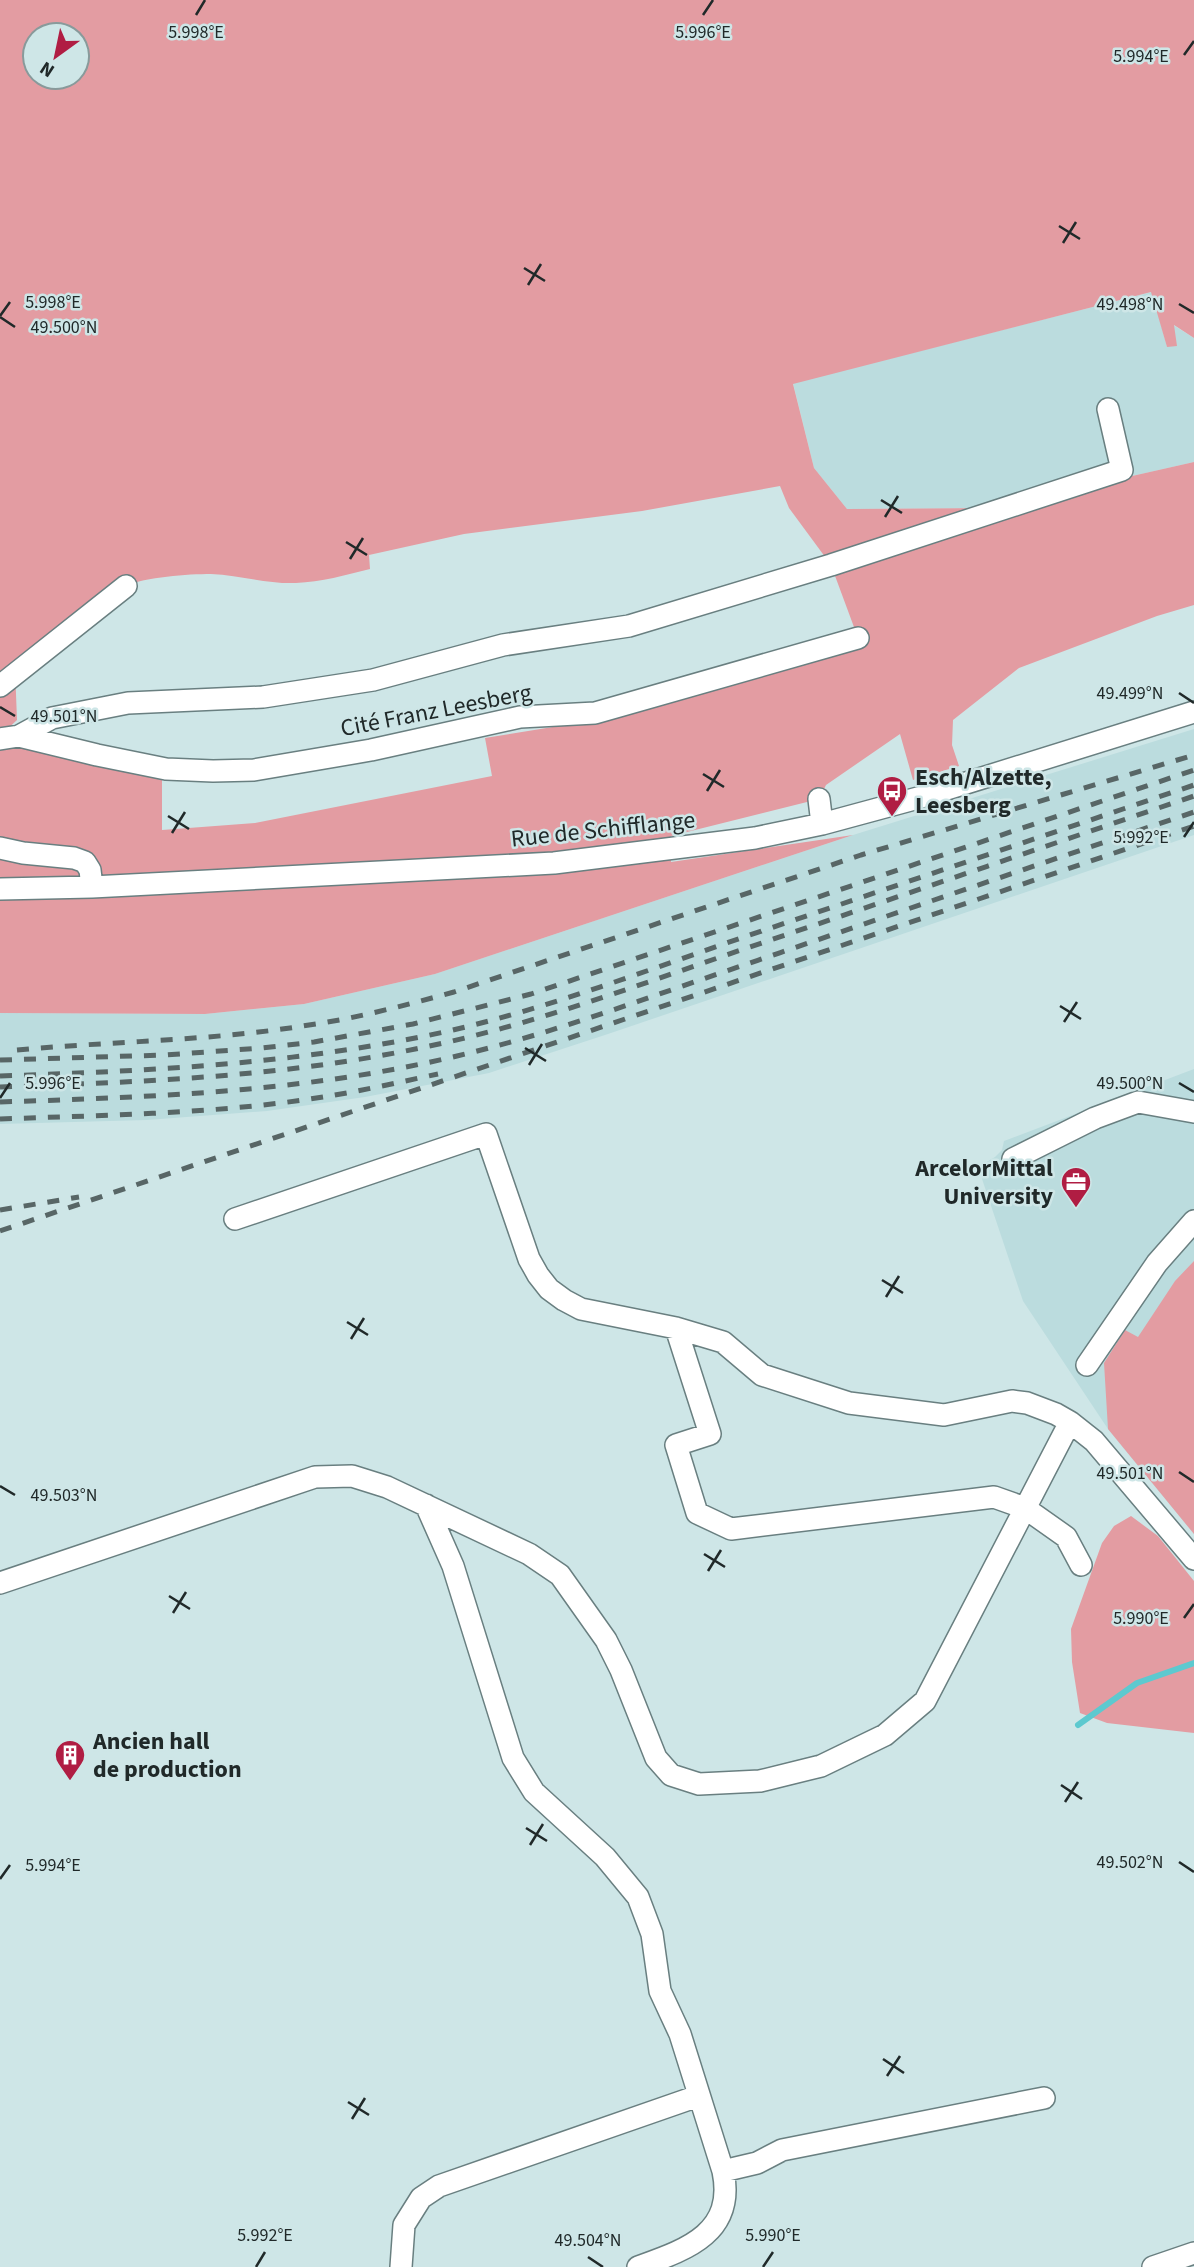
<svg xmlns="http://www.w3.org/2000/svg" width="1194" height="2267" viewBox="0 0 1194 2267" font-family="'Source Sans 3',sans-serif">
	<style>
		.built { fill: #bbdcde }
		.green { fill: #e39ca2; fill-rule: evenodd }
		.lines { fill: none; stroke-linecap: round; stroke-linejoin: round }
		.stream { stroke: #5dc9cf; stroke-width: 6 }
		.minor-casing { stroke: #697f80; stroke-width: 24 }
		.minor { stroke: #fff; stroke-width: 21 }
		.rail { stroke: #586666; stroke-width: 5; stroke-dasharray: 12 12; stroke-linecap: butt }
		.ticks { fill: none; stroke: #202929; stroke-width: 2.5 }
		.labels { text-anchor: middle; stroke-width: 5; stroke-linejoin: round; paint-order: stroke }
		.street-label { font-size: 24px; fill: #202929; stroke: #cee6e7 }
		.poi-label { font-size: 24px; font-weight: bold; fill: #202929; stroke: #cee6e7; text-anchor: start }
		.ticks-label { font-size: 18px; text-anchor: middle; fill: #202929; stroke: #cee6e7; stroke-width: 5; stroke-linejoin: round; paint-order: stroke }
	</style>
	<rect width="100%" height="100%" fill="#cee6e7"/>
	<path class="built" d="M1152,292L1167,347L1173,325L1194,338V462L990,508L847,509L814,468L793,383Z
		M1194,729V835L608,1034L489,1073L365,1097L267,1111L147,1120L0,1124V1013L205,1014L304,1004L435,974L853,835Z
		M1194,1069V1534L1108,1429L1023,1301L978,1167L995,1157L1002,1150L1004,1141Z"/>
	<path class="green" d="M0,0H1194V338L1174,325L1177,346L1167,347L1151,292L793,384L814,468L847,509L990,508L1194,462V605L1157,616L1019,668L953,720L952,745L959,766L913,780L900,734L826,785L819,799L671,836V862L853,835L435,974L304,1004L205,1014L0,1013V741L162,776V830L255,823L492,776L485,738L565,725L861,646L831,565L789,508L780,486L642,511L464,534L369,555L370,569C346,575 321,582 296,583C267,584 239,575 211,574C188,574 145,577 126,586L15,668L17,720L0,736ZM35,35H77V77H35Z
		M1194,1261V1534L1108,1429L1104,1363L1125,1330L1138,1337L1175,1281Z
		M1131,1516L1158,1536L1194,1581V1733L1107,1723L1080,1713L1072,1662L1071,1629L1102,1543L1114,1526Z"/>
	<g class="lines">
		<path class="stream" d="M1078,1725L1137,1683L1194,1663"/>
		<g class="minor-casing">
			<path id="minor" d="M0,686L126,586
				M19,736L97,755L166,769L213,771L254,770L371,750L520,717L595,713L858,638
				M0,739L19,736L52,718L128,703L263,697L373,680L503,645L629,626L831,565L1122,470L1108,409
				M819,799L822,824
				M0,848L23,853L74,858L85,862L90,870L92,887
				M0,889L92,887L554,863L755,838L822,824L918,798L1194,712
				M1013,1159L1095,1118L1138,1102L1194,1112
				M235,1219L486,1134L529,1259L538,1275L549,1289L564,1300L581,1309L676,1328L723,1342L762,1375L849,1403L944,1415L1012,1401L1027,1403L1056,1414L1070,1422L1094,1441L1194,1559
				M676,1328L710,1434L676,1445L697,1513L731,1529L994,1497L1025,1508L1066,1537L1081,1565
				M1087,1365L1157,1263L1194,1221
				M426,1505L453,1566L513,1758L534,1792L605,1857L638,1897L652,1934L660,1991L680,2034L723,2171L757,2163L782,2150L1044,2098
				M0,1583L315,1477L352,1476L387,1487L529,1554L560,1575L606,1640L621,1670L656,1758L671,1775L699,1784L760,1781L821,1766L885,1735L925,1701L1070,1422
				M401,2267L404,2225L421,2198L439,2186L698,2096
				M638,2267C685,2250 736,2234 723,2171
				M1153,2267L1194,2253"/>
		</g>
		<use href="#minor" class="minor"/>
		<path class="rail" d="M17,1050C114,1041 213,1041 309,1025C358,1018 406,1005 454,992L861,855L1194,755
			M0,1060L165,1055L262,1048L314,1042L413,1024L531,994L1194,770
			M0,1076C150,1071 298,1064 444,1032C543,1010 645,971 741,938C892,887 1043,836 1194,785
			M0,1087C141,1082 282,1077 420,1048C530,1026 635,986 741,950C892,899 1043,847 1194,796
			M0,1102C154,1097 306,1092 457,1056C555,1033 651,996 747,964C896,913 1045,862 1194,812
			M0,1119C107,1115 217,1114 323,1097C361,1091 400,1082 438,1074
			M0,1210L79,1197
			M0,1231L1194,826"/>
	</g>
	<path class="ticks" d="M196,15L205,0M703,15L713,0M1184,55L1194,41M1059,226L1080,239M1063,243L1076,222M524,268L545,281M528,285L541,264M1179,304L1194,313M0,316L10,302M0,317L15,327M881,500L902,513M885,517L898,496M346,542L367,555M350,559L363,538M1179,693L1194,703M0,707L15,716M703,774L724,787M707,791L720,770M168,816L189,829M172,833L185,812M1184,837L1194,822M1060,1006L1081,1019M1064,1022L1077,1002M525,1048L546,1061M529,1065L542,1044M1179,1083L1194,1092M0,1098L10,1083M882,1280L903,1293M886,1297L899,1276M347,1322L368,1335M351,1339L364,1318M1179,1472L1194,1482M0,1486L15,1495M704,1554L725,1567M708,1571L721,1550M169,1596L190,1609M173,1613L186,1592M1184,1618L1194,1604M1061,1785L1082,1799M1065,1802L1078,1782M526,1828L547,1841M530,1845L543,1824M1179,1862L1194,1872M0,1879L10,1865M883,2059L904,2073M887,2076L900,2056M348,2102L369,2115M352,2119L365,2098M588,2257L603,2267M256,2267L265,2252M763,2267L773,2252"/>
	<defs>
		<g id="bus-pin" transform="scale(1.575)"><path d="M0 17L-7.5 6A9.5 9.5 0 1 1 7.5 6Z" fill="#b01d43" stroke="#cee6e7"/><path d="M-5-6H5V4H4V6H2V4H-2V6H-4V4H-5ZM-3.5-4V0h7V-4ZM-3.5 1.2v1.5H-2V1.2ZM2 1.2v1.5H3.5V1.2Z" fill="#fff"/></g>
		<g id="office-pin" transform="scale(1.575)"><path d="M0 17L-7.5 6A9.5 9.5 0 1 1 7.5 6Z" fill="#b01d43" stroke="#cee6e7"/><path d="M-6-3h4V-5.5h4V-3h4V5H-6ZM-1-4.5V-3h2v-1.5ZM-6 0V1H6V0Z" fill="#fff"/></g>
		<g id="building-pin" transform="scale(1.575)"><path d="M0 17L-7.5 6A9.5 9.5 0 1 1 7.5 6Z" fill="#b01d43" stroke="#cee6e7"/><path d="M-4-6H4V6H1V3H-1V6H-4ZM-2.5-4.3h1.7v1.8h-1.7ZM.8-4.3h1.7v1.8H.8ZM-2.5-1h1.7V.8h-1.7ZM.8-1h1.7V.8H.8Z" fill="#fff"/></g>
	</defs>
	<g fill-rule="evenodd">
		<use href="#bus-pin" x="892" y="791"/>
		<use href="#office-pin" x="1076" y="1182"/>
		<use href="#building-pin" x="70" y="1755"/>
	</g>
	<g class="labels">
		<g class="street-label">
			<text transform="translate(436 710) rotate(-11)" y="8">Cité Franz Leesberg</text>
			<text transform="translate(603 829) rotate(-6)" y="8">Rue de Schifflange</text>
		</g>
		<g class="poi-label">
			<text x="915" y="785">Esch/Alzette,<tspan x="915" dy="28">Leesberg</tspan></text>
			<text x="1053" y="1176" text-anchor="end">ArcelorMittal<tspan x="1053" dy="28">University</tspan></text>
			<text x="93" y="1749">Ancien hall<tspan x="93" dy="28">de production</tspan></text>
		</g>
	</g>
	<g class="ticks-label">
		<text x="196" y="38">5.998°E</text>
		<text x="703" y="38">5.996°E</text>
		<text x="1141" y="62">5.994°E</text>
		<text x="53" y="308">5.998°E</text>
		<text x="1130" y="310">49.498°N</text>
		<text x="64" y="333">49.500°N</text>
		<text x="1130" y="699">49.499°N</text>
		<text x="64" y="722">49.501°N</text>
		<text x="1141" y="843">5.992°E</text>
		<text x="1130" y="1089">49.500°N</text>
		<text x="53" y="1089">5.996°E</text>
		<text x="1130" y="1479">49.501°N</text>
		<text x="64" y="1501">49.503°N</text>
		<text x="1141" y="1624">5.990°E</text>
		<text x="1130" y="1868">49.502°N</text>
		<text x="53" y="1871">5.994°E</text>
		<text x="265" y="2241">5.992°E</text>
		<text x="773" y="2241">5.990°E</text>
		<text x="588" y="2246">49.504°N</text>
	</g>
	<g transform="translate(56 56) rotate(213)"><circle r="33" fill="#cee6e7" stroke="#889a9b" stroke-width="2"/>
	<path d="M0-5L12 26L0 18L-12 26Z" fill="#b01d43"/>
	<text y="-10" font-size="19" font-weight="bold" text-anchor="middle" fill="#202929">N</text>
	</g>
</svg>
